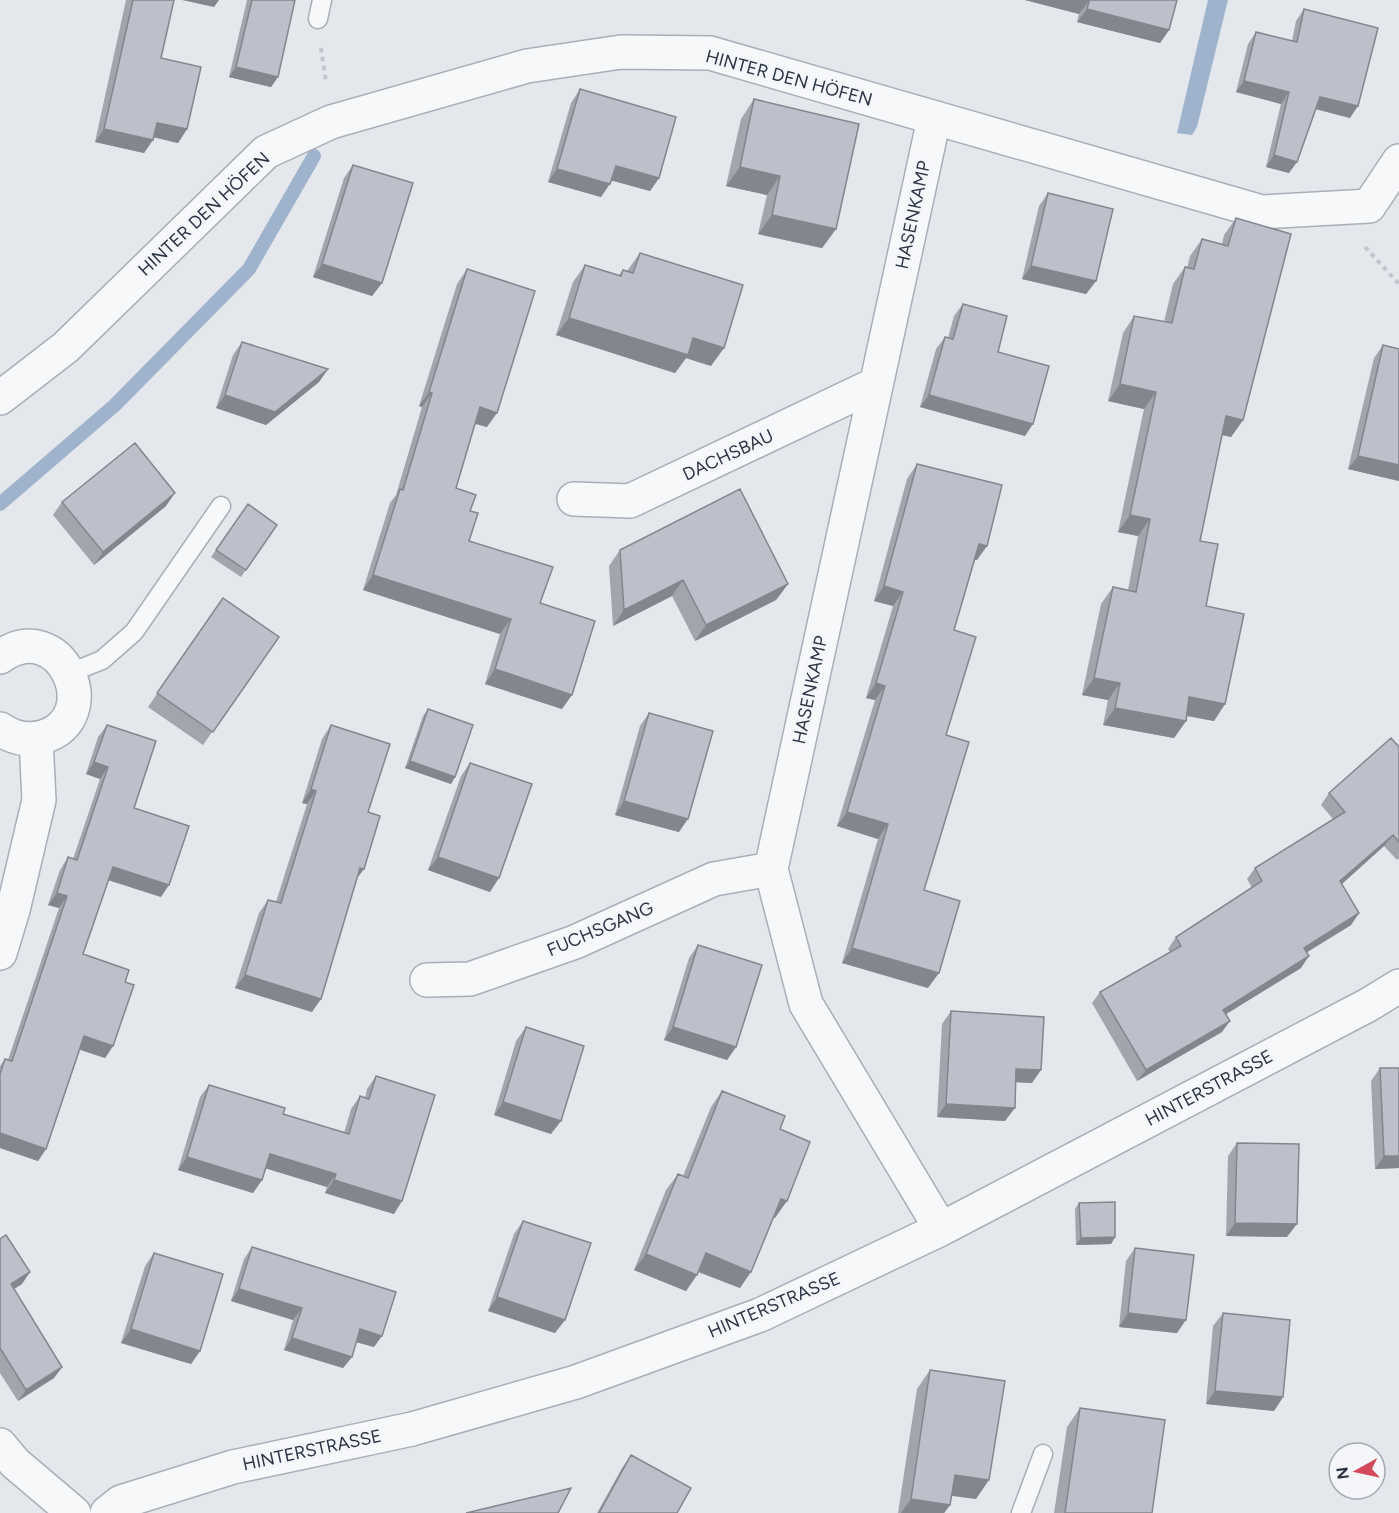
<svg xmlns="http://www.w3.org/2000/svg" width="1399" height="1513" viewBox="0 0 1399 1513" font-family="Figtree,sans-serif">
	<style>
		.water { fill: #9fb4cc }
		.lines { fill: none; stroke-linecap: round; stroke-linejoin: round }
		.stream { stroke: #9fb4cc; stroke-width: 14 }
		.service-casing { stroke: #a9aeb7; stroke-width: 21 }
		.minor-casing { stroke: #a9aeb7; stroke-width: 36 }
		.path { stroke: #c2c5cb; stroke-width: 4; stroke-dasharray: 4.5 4.5; stroke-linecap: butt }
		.service { stroke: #f7f8fa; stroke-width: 18 }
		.minor { stroke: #f7f8fa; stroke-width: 33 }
		.wall { fill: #a1a5ae }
		.shaded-wall { fill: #83868d }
		.building { fill: #bbc0ca; stroke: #83868d; stroke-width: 1.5 }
		.labels { text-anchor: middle; stroke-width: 6; stroke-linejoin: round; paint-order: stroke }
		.street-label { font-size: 18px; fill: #2b3445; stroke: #f4f6f9 }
	</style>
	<rect width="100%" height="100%" fill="#e4e7ec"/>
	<path class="water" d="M1208,0H1228L1197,127L1192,135L1177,133Z"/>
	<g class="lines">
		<path class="stream" d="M0,504L115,405L249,269L314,156"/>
		<g class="service-casing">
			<path id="service" d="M318,19L322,0
				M70,673L102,660L134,632L221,506
				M1021,1513L1043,1454"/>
		</g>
		<g class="minor-casing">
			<path id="minor" d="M934,119L771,869L806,1004L941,1229
				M0,398L66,347L266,152L331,122L527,66L621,52L710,53L1262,212L1369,206L1399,161
				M574,499L630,501L876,384
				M0,657C60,613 108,717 43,737C28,741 13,738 0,729
				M0,953L13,910L39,800L36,739
				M427,980L470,979L575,942L714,879L771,869
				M0,1445L15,1463L74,1513
				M107,1513L121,1502L233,1467L412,1429L576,1382L760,1315L941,1229L1368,1005L1399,986"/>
		</g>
		<path class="path" d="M321,48L326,82
			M1365,247L1399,284"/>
		<use href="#service" class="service"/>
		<use href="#minor" class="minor"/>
	</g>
	<path class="wall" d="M126,0H174L161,58L187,129L178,143L154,137L144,153L95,142Z
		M247,0H295L278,77L271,87L229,77Z
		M1025,0H1177L1169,30L1160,43L1077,22L1079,14Z
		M1304,9L1350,118L1315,109L1289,173L1266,167L1281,104L1236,92L1248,44L1256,32L1292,41L1296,21Z
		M580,89L659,178L650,191L611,180L601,197L548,182L571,103Z
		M754,99L836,229L822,248L758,234L767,195L726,186L741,119Z
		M353,165L382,283L372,296L313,277L344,178Z
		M1048,193L1096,281L1086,294L1022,279L1039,206Z
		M1236,218L1243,420L1231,437L1222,435L1200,541L1206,606L1225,704L1214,721L1186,716V721L1174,738L1103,725L1108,700L1082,695L1101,604L1113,587L1128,590L1138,536L1118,532L1144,409L1108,401L1123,333L1134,316L1164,322L1173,284L1185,267L1187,268L1190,256L1202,239L1222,244L1224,235Z
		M640,253L711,366L686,358L675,373L556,335L573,282L585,265L619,275L623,270L627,271Z
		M467,269L487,427L475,424L456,488L470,511L469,541L540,603L562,709L485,684L500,634L363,590L390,503L396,495L422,407L419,406L457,284Z
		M963,304L998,352L1025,436L920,407L936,349L945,337L948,338L954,316Z
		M242,342L328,369L319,382L266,425L216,408L233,355Z
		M1383,345L1399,349V481L1348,469L1374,358Z
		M917,464L977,560H975L954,630L946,735L924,890L928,988L842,963L878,839L837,826L875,700L866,698L893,606L874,601L907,479Z
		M62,502L166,506L94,565L53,515Z
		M248,504L277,525L241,577L211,557Z
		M620,550L788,584L776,600L695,641L672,596L613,626L609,566Z
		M223,598L279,637L203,745L148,707Z
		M428,709L455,777L451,784L405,768L423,716Z
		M649,713L679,832L615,815L640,726Z
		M107,725L134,808L161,897L108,880L83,954L125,982L113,1046L105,1058L80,1050L46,1149L38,1161L0,1148V1066L5,1059L8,1060L59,908L48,905L60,870L68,857L73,859L100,779L86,774L98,737Z
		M331,725L368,812L364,869L357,878L312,1012L235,988L259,913L268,900L276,902L307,804L302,803L322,739Z
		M1399,747V858L1397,860L1384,846L1341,884L1359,913L1351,925L1307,952L1301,968L1226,1014L1222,1032L1137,1081L1092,1003L1100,992L1170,952L1168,949L1176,937L1252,888L1247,879L1255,868L1333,819L1321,805L1329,793Z
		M470,763L490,892L428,870L461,776Z
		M698,945L736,1047L727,1060L664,1040L689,958Z
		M951,1011L1032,1083L1016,1082L1005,1121L937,1117L942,1024Z
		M526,1027L551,1134L494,1115L516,1041Z
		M1380,1068H1399V1168L1375,1169L1371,1081Z
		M376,1076L394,1214L325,1193L327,1187L266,1168L262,1180L253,1193L178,1170L200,1097L209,1085L283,1114L344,1133L351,1109L360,1096L365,1098L367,1089Z
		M722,1091L780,1129L775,1218L773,1217L740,1288L698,1272L686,1291L634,1270L666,1190L678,1174L683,1176L711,1107Z
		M1237,1143L1287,1237L1226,1236L1228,1156Z
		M1079,1203L1115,1237L1111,1244L1076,1245L1075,1209Z
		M523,1221L555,1333L488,1311L514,1234Z
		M0,1239L22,1284L14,1289L62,1367L54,1378L18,1401L0,1373Z
		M252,1247L374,1347L356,1342L352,1357L343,1368L284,1350L293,1320L231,1301L244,1259Z
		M1135,1248L1177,1333L1119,1327L1126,1261Z
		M154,1253L200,1351L191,1364L121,1343L145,1266Z
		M1223,1313L1283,1397L1274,1411L1206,1404L1213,1326Z
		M930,1370L976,1499L952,1496L950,1505L944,1513H898L917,1389Z
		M1080,1408L1152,1513H1054L1067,1427Z
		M631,1455L677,1513H597L622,1468Z"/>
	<path class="shaded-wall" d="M182,0H219L214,7Z
		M1025,0H1084L1089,1L1079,14Z
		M1087,9L1169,30L1160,43L1077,22Z
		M236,67L278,77L271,87L229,77Z
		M1244,81L1289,92L1281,104L1236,92Z
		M1320,97L1358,106L1350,118L1312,108Z
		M157,123L187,129L178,143L148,136Z
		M104,129L153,140L144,153L95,142Z
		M1274,155L1297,162L1289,173L1266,167Z
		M616,166L659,178L650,191L606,179Z
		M740,167L780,176L767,195L726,186Z
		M557,169L610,184L601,197L548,182Z
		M772,215L836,229L822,248L758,234Z
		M322,264L382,283L372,296L313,277Z
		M1031,266L1096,281L1086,294L1022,279Z
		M569,318L693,338L724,348L711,366L686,358L675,373L556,335Z
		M328,369L319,382L266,425L216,408L225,395Z
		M1120,384L1156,392L1144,409L1108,401Z
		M429,392L432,393L422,407L419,406Z
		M929,395L1033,424L1025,436L920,407Z
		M480,407L497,413L487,427L470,422Z
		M1226,416L1243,420L1231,437L1214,433Z
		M1358,456L1399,465V481L1348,469Z
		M175,493L166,506L94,565L103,552Z
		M1130,515L1150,519L1138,536L1118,532Z
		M979,544L987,546L977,560L969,558Z
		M373,575L511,619L500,634L363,590Z
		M683,580L672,596L613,626L624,610Z
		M788,584L776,600L695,641L706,625Z
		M884,586L903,592L893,606L874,601Z
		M495,669L572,695L562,709L485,684Z
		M1094,678L1120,683L1108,700L1082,695Z
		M876,683L885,686L875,700L866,698Z
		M1189,697L1225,704L1214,721L1178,714Z
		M1115,708L1186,721L1174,738L1103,725Z
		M410,761L455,777L451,784L405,768Z
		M94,762L108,767L100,779L86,774Z
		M311,789L316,791L307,804L302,803Z
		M624,801L688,819L679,832L615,815Z
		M847,812L888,824L878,839L837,826Z
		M1393,835L1384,846L1332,893L1340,881Z
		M438,857L499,878L490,892L428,870Z
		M113,867L169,885L161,897L105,879Z
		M360,868L364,869L354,882Z
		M57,893L67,896L59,908L48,905Z
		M1359,913L1351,925L1296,959L1304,948Z
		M852,948L939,973L928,988L842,963Z
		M1309,956L1301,968L1215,1021L1223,1010Z
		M245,975L321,999L312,1012L235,988Z
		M1230,1021L1222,1032L1137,1081L1146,1070Z
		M673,1027L736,1047L727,1060L664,1040Z
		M84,1036L113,1046L105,1058L76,1048Z
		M1016,1069L1041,1070L1032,1083L1007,1082Z
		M503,1102L561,1121L551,1134L494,1115Z
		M946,1104L1015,1108L1005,1121L937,1117Z
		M0,1133L46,1149L38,1161L0,1148Z
		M270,1154L336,1174L327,1187L261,1167Z
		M1384,1156H1399V1168L1375,1169Z
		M187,1157L262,1180L253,1193L178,1170Z
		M334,1180L402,1201L394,1214L325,1193Z
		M781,1199L787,1201L775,1218L769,1215Z
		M1235,1223L1297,1224L1287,1237L1226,1236Z
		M1115,1237L1111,1244L1076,1245L1081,1238Z
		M706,1253L751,1272L740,1288L694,1270Z
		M646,1254L697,1275L686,1291L634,1270Z
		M30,1272L22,1284L2,1296L11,1284Z
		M239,1289L302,1308L293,1320L231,1301Z
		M497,1297L565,1320L555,1333L488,1311Z
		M1128,1313L1186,1320L1177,1333L1119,1327Z
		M131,1329L200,1351L191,1364L121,1343Z
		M360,1329L382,1336L374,1347L352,1341Z
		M292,1338L352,1357L343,1368L284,1350Z
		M62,1367L54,1378L18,1401L26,1390Z
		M1215,1391L1283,1397L1274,1411L1206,1404Z
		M955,1475L989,1480L976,1499L941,1494Z
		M911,1499L950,1505L944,1513H901Z"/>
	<path class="building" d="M133,0H174L161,58L201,67L187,129L157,123L153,140L104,129Z
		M252,0H295L278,77L236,67Z
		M1084,0H1177L1169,30L1087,9L1089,1Z
		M1304,9L1378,28L1358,106L1320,97L1297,162L1274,155L1289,92L1244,81L1256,32L1297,42Z
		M580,89L676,117L659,178L616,166L610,184L557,169Z
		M754,99L859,124L836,229L772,215L780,176L740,167Z
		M353,165L413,183L382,283L322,264Z
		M1048,193L1113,209L1096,281L1031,266Z
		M1236,218L1291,234L1243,420L1226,416L1200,541L1218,544L1206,606L1244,614L1225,704L1189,697L1186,721L1115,708L1120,683L1094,678L1113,587L1136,592L1150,519L1130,515L1156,392L1120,384L1134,316L1172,323L1185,267L1194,269L1202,239L1228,246Z
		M640,253L743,285L724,348L693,338L688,355L569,318L585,265L621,276L623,270L633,273Z
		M467,269L535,291L497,413L480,407L456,488L476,495L470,511L478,513L469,541L553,567L540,603L595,621L572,695L495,669L511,619L373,575L400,489L403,490L432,393L429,392Z
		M963,304L1007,316L998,352L1049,366L1033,424L929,395L945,337L953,339Z
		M242,342L328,369L275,412L225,395Z
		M1383,345L1399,349V465L1358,456Z
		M135,443L175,493L103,552L62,502Z
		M917,464L1002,485L987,546L979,544L954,630L976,637L946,735L969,742L924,890L960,901L939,973L852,948L888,824L847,812L885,686L876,683L903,592L884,586Z
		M740,489L788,584L706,625L683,580L624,610L620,550Z
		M248,504L277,525L246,570L216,550Z
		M223,598L279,637L213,732L157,693Z
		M428,709L473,725L455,777L410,761Z
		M649,713L713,731L688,819L624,801Z
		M107,725L156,741L134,808L189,826L169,885L113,867L83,954L129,970L125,982L134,985L113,1046L84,1036L46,1149L0,1133V1074L5,1059L12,1061L67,896L57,893L68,857L77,860L108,767L94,762Z
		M331,725L390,744L368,812L380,816L364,869L360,868L321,999L245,975L268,900L281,903L316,791L311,789Z
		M1391,738L1399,747V842L1393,835L1340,881L1359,913L1304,948L1309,956L1223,1010L1230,1021L1146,1070L1100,992L1181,946L1176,937L1262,881L1255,868L1345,812L1329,793Z
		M470,763L532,784L499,878L438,857Z
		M698,945L762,965L736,1047L673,1027Z
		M951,1011L1044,1017L1041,1070L1016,1069L1015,1108L946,1104Z
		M526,1027L584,1046L561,1121L503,1102Z
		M1380,1068H1399V1156H1384Z
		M376,1076L435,1095L402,1201L334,1180L336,1174L270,1154L262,1180L187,1157L209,1085L285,1108L283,1114L349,1134L360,1096L369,1099Z
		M722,1091L785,1116L780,1129L810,1142L787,1201L781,1199L751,1272L706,1253L697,1275L646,1254L678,1174L688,1178Z
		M1237,1143L1299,1144L1297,1224L1235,1223Z
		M1115,1202V1237L1081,1238L1079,1203Z
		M523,1221L591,1243L565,1320L497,1297Z
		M6,1235L30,1272L11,1284L62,1367L26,1390L0,1348V1239Z
		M252,1247L396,1292L382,1336L360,1329L352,1357L292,1338L302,1308L239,1289Z
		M1135,1248L1194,1255L1186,1320L1128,1313Z
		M154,1253L223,1274L200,1351L131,1329Z
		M1223,1313L1290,1320L1283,1397L1215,1391Z
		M930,1370L1005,1381L989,1480L955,1475L950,1505L911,1499Z
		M1080,1408L1165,1420L1152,1513H1065Z
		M631,1455L691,1488L677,1513H599Z
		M571,1488L558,1513H466Z"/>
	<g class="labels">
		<g class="street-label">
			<text transform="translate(789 78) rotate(15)" y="6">HINTER DEN HÖFEN</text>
			<text transform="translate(204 214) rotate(-43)" y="6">HINTER DEN HÖFEN</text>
			<text transform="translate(913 215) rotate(-78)" y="6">HASENKAMP</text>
			<text transform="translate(728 455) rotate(-25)" y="6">DACHSBAU</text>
			<text transform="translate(810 690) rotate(-78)" y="6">HASENKAMP</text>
			<text transform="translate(600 929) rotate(-23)" y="6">FUCHSGANG</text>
			<text transform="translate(1209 1088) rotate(-28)" y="6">HINTERSTRASSE</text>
			<text transform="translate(774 1305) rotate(-23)" y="6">HINTERSTRASSE</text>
			<text transform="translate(312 1450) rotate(-12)" y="6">HINTERSTRASSE</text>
		</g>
	</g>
	<g transform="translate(1357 1471) rotate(262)"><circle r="28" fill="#f4f6f9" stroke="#a4a8b1" stroke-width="1.5"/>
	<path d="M0-4.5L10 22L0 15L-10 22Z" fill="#d1495b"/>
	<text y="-9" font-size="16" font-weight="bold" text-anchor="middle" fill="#2b3445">N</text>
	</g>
</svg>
